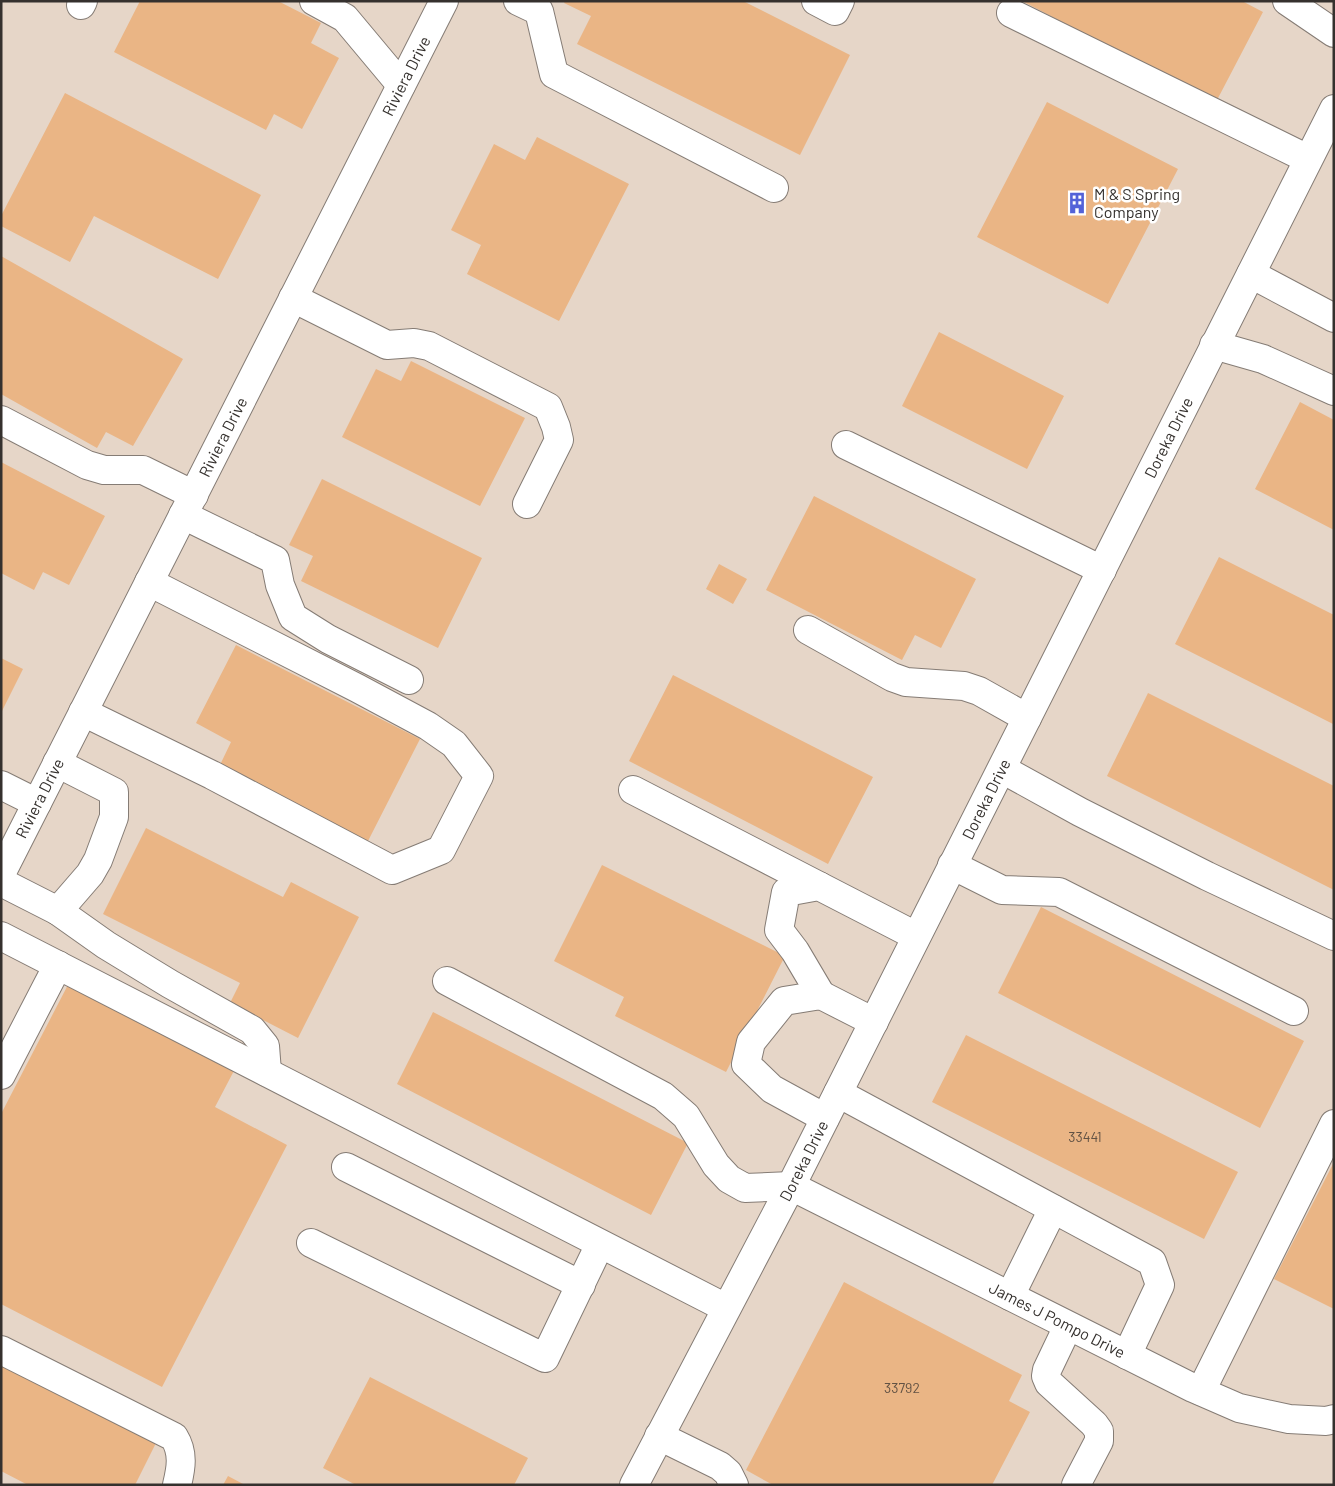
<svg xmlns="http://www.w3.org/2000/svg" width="1335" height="1486" viewBox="0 0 1335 1486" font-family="Barlow,sans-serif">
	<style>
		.built { fill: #e6d6c8 }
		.building { fill: #eab585 }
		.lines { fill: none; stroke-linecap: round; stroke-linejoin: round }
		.minor-casing { stroke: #857c75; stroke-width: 30 }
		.minor { stroke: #fff; stroke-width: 28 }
		.labels { text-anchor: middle; stroke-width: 5; stroke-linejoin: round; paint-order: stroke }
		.number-label { font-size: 14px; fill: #625244 }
		.street-label { font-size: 16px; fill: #35312e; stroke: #fff }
		.poi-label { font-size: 16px; fill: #35312e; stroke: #fff; text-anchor: start }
	</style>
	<rect width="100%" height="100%" fill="#ebe1d9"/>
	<path class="built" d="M1,1H1334V1485H1Z"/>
	<path class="building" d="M140,1H278L321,23L311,43L339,58L302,129L274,114L266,130L114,52Z
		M565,1H743L850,55L800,155L577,44L591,16L564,3Z
		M1022,1H1242L1263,12L1216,102Z
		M65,93L261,195L218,279L94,216L70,262L1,226V216Z
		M1047,102L1178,169L1108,304L977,237Z
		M537,137L629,184L559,321L467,274L481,245L451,230L494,144L525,160Z
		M1,256L183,359L133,446L106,432L97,448L1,394Z
		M939,332L1064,396L1027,469L902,406Z
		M411,361L525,418L480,506L342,437L376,369L401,381Z
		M1300,402L1334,420V530L1255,489Z
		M1,462L105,516L69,585L43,572L34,590L1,573Z
		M322,479L482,558L438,648L301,581L313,556L289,545Z
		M814,496L976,579L941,648L915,635L902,660L766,590Z
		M1219,557L1334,615L1333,724L1175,644Z
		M719,564L747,579L733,604L706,589Z
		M236,645L420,739L368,841L220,765L231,742L196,723Z
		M1,658L23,669L1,713Z
		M673,675L873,777L828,864L629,761Z
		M1148,693L1334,786V890L1107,776Z
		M146,828L283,897L291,882L359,917L298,1038L230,1003L240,983L103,914Z
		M602,865L785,956L726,1072L615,1016L624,997L554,961Z
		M1041,907L1304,1041L1260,1128L998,993Z
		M71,979L237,1065L215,1107L287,1145L162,1387L1,1304V1114Z
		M433,1012L688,1143L651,1215L397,1084Z
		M966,1035L1238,1172L1204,1239L932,1102Z
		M1334,1162V1309L1274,1279Z
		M844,1282L1022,1375L1009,1401L1030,1412L992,1485H773L746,1470Z
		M1,1359L158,1439L135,1485H28L1,1471Z
		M370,1377L528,1458L514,1485H356L323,1468Z
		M228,1476L245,1485H223Z"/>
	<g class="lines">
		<g class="minor-casing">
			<g id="minor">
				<path d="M314,1L345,18L401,85"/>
				<path d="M518,1L539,11L554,74L774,188"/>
				<path d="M816,1L835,11L840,1"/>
				<path d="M1287,1L1334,33"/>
				<path d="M81,5L83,1"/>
				<path d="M1011,13L1308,159"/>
				<path d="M1251,274L1334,318"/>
				<path d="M293,298L387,345L414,343L429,346L548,407L556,427L559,440L527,504"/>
				<path d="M1214,345L1263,359L1334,391"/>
				<path d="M1,420L87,465L104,470H143L194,495"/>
				<path d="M846,445L1102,570"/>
				<path d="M183,515L275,560L280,585L293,617L328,639L409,680"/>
				<path d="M808,630L892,677L906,682L964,686L979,691L1027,718"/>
				<path d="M83,712L212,775L392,870L441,850L479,776L454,744L428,726L357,688L149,582"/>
				<path d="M1002,769L1080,812L1207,876L1334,936"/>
				<path d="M1,785L37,803"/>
				<path d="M633,790L819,886"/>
				<path d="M952,865L1002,890L1059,892L1294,1011"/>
				<path id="s1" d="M1,874L444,1"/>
				<path d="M1,882L58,911L90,874L98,860L114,817V792L57,763"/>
				<path d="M58,911L106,945L170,984L252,1030L265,1046L267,1072"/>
				<path d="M1,936L726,1308"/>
				<path id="s2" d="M447,981L663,1096L686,1116L716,1165L729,1179L745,1188L791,1186L1193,1388L1239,1408L1289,1419L1326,1421L1334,1419"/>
				<path d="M821,995L795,951L779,930L786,892L819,886L916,936"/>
				<path d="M1,1075L58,965"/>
				<path d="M838,1093L1152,1262L1160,1285L1127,1355"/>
				<path d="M825,1118L772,1089L746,1064L751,1042L784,1001L821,995L874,1022"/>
				<path d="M346,1167L581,1285"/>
				<path d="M311,1243L545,1358L600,1244"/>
				<path d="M1010,1296L1053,1209"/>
				<path d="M1068,1326L1047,1370L1046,1376L1049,1383L1094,1424L1099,1431V1441L1076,1485"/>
				<path d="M1,1350L174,1437C184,1453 181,1468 177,1485"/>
				<path d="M1201,1391L1334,1124"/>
				<path d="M659,1436L720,1466L728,1473L734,1485"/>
				<path id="s3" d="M634,1485L791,1186L1334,109"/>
			</g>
		</g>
		<use href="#minor" class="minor"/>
	</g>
	<defs>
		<g id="building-bare" transform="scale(1.725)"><path d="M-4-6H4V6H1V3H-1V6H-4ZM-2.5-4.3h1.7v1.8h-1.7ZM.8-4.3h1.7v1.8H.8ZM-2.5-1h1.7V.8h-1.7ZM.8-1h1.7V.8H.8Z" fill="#5362d8" stroke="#fff" stroke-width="2.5" paint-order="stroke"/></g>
	</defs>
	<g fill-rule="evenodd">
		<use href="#building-bare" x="1077" y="203"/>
	</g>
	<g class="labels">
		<g class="number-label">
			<text x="1085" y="1142">33441</text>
			<text x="902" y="1393">33792</text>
		</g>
		<g class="street-label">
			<text dy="6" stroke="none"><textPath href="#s1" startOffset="895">Riviera Drive</textPath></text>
			<text dy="6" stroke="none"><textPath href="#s1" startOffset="490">Riviera Drive</textPath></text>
			<text dy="6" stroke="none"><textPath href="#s3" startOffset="1176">Doreka Drive</textPath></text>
			<text dy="6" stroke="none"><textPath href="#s1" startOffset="85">Riviera Drive</textPath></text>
			<text dy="6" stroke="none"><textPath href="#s3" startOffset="771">Doreka Drive</textPath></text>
			<text dy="6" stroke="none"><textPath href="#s3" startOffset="366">Doreka Drive</textPath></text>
			<text dy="6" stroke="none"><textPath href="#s2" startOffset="714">James J Pompo Drive</textPath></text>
		</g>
		<g class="poi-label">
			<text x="1094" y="200">M &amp; S Spring<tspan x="1094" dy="18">Company</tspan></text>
		</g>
	</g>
	<rect width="1335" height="1486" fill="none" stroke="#35312e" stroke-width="5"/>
</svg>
